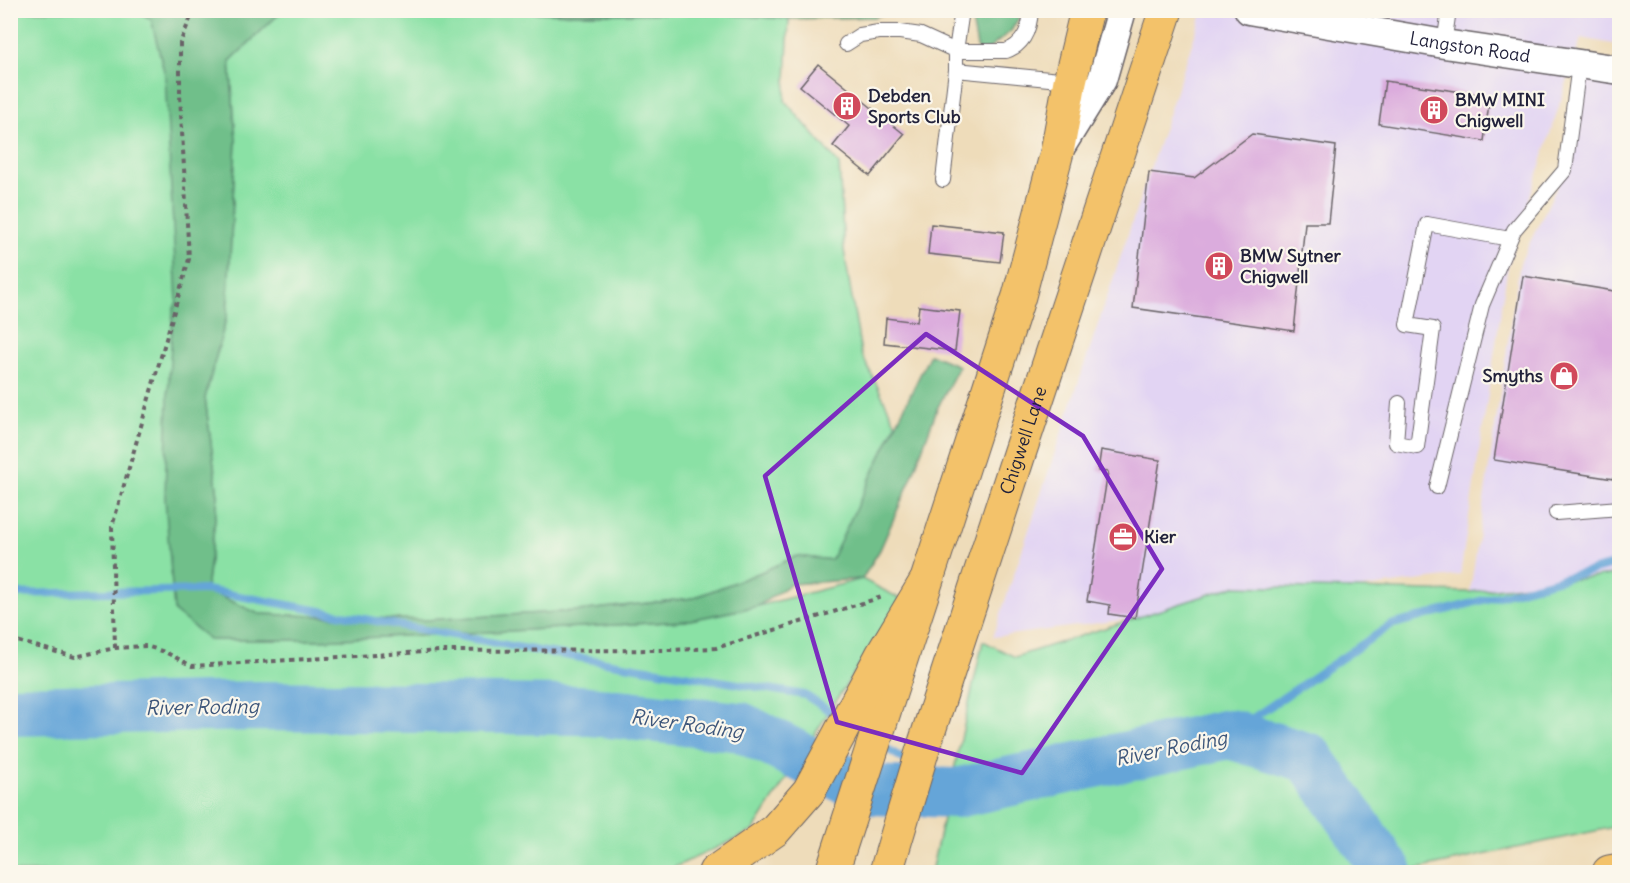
<svg xmlns="http://www.w3.org/2000/svg" width="1630" height="883" viewBox="0 0 1630 883" font-family="Delius,sans-serif">
	<style>
		.built { fill: #e2d4f3 }
		.green { fill: #8ae1a5; stroke: #568270; stroke-width: 1.5 }
		.forest { fill: #6fbf8a; stroke: #487062; stroke-width: 1.5 }
		.lines { fill: none; stroke-linecap: round; stroke-linejoin: round }
		.stream { stroke: #65a5d8; stroke-width: 8 }
		.river { stroke: #65a5d8; stroke-width: 50 }
		.building { fill: #dbacdd }
		.lane-casing { stroke: #696367; stroke-width: 16 }
		.street-casing { stroke: #696367; stroke-width: 31 }
		.primary-casing { stroke: #696367; stroke-width: 35 }
		.highway-casing { stroke: #696367; stroke-width: 35 }
		.path { stroke: #696367; stroke-width: 4; stroke-dasharray: 4.5 4.5; stroke-linecap: butt }
		.lane { stroke: #fff; stroke-width: 14 }
		.street { stroke: #fff; stroke-width: 28 }
		.primary { stroke: #f3c26a; stroke-width: 33 }
		.highway { stroke: #f3c26a; stroke-width: 33 }
		.marked { fill: none; stroke: #7b2cbf; stroke-width: 4.5; stroke-linejoin: round }
		.labels { text-anchor: middle; stroke-width: 4.5; stroke-linejoin: round; paint-order: stroke }
		.street-label { font-size: 18px; fill: #22223b; stroke: #fbf7ec }
		.poi-label { font-size: 18px; font-weight: bold; fill: #22223b; stroke: #fbf7ec; text-anchor: start }
		.water-label { font-size: 20px; font-style: italic; fill: #3d567a; stroke: #fbf7ec }
	</style>
	<rect width="100%" height="100%" fill="#fbf7ec"/>
	<filter id="ink" filterUnits="userSpaceOnUse"><feTurbulence type="fractalNoise" baseFrequency=".0167" numOctaves="2"/><feDisplacementMap in="SourceGraphic" scale="12" xChannelSelector="R" yChannelSelector="G"/><feConvolveMatrix kernelMatrix="1 2 1 2 8 2 1 2 1" color-interpolation-filters="sRGB"/></filter>
	<filter id="wash" filterUnits="userSpaceOnUse"><feTurbulence type="fractalNoise" baseFrequency=".008" numOctaves="4" result="noise"/><feDisplacementMap in="SourceGraphic" scale="24" xChannelSelector="R" yChannelSelector="G"/><feGaussianBlur stdDeviation="1.35" result="paint"/><feColorMatrix in="noise" values="0 0 0 0 0 0 0 0 0 0 0 0 0 0 0 0 0 1.4 0 .05"/><feComposite in="paint" operator="in"/></filter>
	<g filter="url(#wash)">
		<rect width="100%" height="100%" fill="#eedcba"/>
		<path class="built" d="M1203,11H1619V45L1581,38L1508,265L1460,575L993,637Z
			M1579,65L1619,70V574L1470,592L1520,263L1565,170Z"/>
		<path class="green" d="M496,10L574,14L703,13L789,19L785,101L839,164L844,250L861,353L896,424L832,560L797,556L759,573L693,598L578,611L425,620L259,614L206,590L218,496L205,398L227,315L236,141L230,61L282,11Z
			M10,11H137L151,19L180,95L177,301L210,640H317L509,631L685,621L758,606L862,579L901,599L753,831L664,872H11Z
			M1619,574V826L1403,872H931L983,641L1015,657L1235,586L1470,592Z"/>
		<path class="forest" d="M137,11H282L230,61L236,140L227,315L205,398L218,496L206,590L259,614L425,620L578,611L693,598L759,573L797,556L831,560L930,354L959,366L937,409L911,479L880,550L862,579L791,584L758,606L685,621L509,631L317,640H210L174,611L165,498L168,395L173,311L177,301L165,75L151,19Z
			M496,11L890,10V11L875,17L789,19L703,13L574,14Z
			M970,11H1023L1011,31L979,57Z"/>
		<g class="lines">
			<path class="stream" d="M10,594L206,590L539,651L805,695L840,718
				M1229,734L1391,625L1620,563
				M881,745L911,764
				M924,772L956,793"/>
			<path class="river" d="M10,711L259,706L580,710L741,727L867,790L956,793L1229,734L1309,758L1388,872"/>
		</g>
		<g id="blocks">
			<path class="building" d="M818,64L904,134L870,176L833,146L849,126L800,86Z
				M1385,81L1490,96L1484,141L1379,124Z
				M1252,134L1336,146L1328,223H1305L1294,331L1133,308L1149,172L1194,178Z
				M931,224L1004,232L1000,262L928,254Z
				M1523,276L1620,292V480L1494,460Z
				M919,306L960,311L955,351L884,343L886,318L917,322Z
				M1101,450L1160,460L1135,618L1109,614L1110,605L1087,601L1108,472L1098,471Z"/>
		</g>
	</g>
	<g filter="url(#ink)">
		<use href="#blocks" fill-opacity="0" stroke="#696367" stroke-width="1.5"/>
		<g class="lines">
			<g class="lane-casing">
				<path id="lane" d="M962,10L956,51V70L1070,81
					M846,44L860,35L879,32H900L921,35L956,51H1006C1024,45 1030,28 1031,10
					M1444,44L1449,10
					M943,180L956,70
					M1399,403L1396,443L1417,447L1433,329L1407,325L1427,224L1510,239
					M1437,487L1482,305L1514,230L1565,170L1579,65
					M1556,513L1620,508"/>
			</g>
			<g class="street-casing">
				<g id="street">
					<path id="s1" d="M1249,10L1444,44L1620,70"/>
					<path d="M1060,148L1102,80L1122,10"/>
				</g>
			</g>
			<g class="primary-casing">
				<g id="primary">
					<path d="M832,872L1019,296L1057,152L1070,81L1087,10"/>
					<path id="s2" d="M886,872L922,752L1020,451L1166,10"/>
				</g>
			</g>
			<g class="highway-casing">
				<path id="highway" d="M715,872L775,830L809,791L882,655L925,583
					M1609,872L1620,870"/>
			</g>
			<path class="path" d="M10,639L75,657L115,648L146,646L165,652L192,666L440,651L672,650L716,648L882,597
				M115,648L112,527L189,259L180,95V43L194,10"/>
			<use href="#lane" class="lane"/>
			<use href="#street" class="street"/>
			<use href="#primary" class="primary"/>
			<use href="#highway" class="highway"/>
		</g>
	</g>
	<path class="marked" d="M926,334L1083,436L1162,569L1022,773L837,722L765,476Z"/>
	<defs>
		<g id="building-disc" transform="scale(1.5)"><circle r="9.5" fill="#d1495b" stroke="#fbf7ec"/><path d="M-4-6H4V6H1V3H-1V6H-4ZM-2.5-4.3h1.7v1.8h-1.7ZM.8-4.3h1.7v1.8H.8ZM-2.5-1h1.7V.8h-1.7ZM.8-1h1.7V.8H.8Z" fill="#fff"/></g>
		<g id="shop-disc" transform="scale(1.5)"><circle r="9.5" fill="#d1495b" stroke="#fbf7ec"/><path d="M-5-2.5h2.3a2.7 3.5 0 0 1 5.4 0H5L5.5 6h-11ZM-1.5-2.5h3a1.5 2.3 0 0 0-3 0Z" fill="#fff"/></g>
		<g id="office-disc" transform="scale(1.5)"><circle r="9.5" fill="#d1495b" stroke="#fbf7ec"/><path d="M-6-3h4V-5.5h4V-3h4V5H-6ZM-1-4.5V-3h2v-1.5ZM-6 0V1H6V0Z" fill="#fff"/></g>
	</defs>
	<g fill-rule="evenodd">
		<use href="#building-disc" x="847" y="106"/>
		<use href="#building-disc" x="1434" y="110"/>
		<use href="#building-disc" x="1219" y="266"/>
		<use href="#shop-disc" x="1564" y="376"/>
		<use href="#office-disc" x="1123" y="537"/>
	</g>
	<g class="labels">
		<g class="street-label">
			<text dy="6" stroke="none"><textPath href="#s1" startOffset="224">Langston Road</textPath></text>
			<text dy="6" stroke="none"><textPath href="#s2" startOffset="453">Chigwell Lane</textPath></text>
		</g>
		<g class="poi-label">
			<text x="868" y="102">Debden<tspan x="868" dy="21">Sports Club</tspan></text>
			<text x="1455" y="106">BMW MINI<tspan x="1455" dy="21">Chigwell</tspan></text>
			<text x="1240" y="262">BMW Sytner<tspan x="1240" dy="21">Chigwell</tspan></text>
			<text x="1543" y="382" text-anchor="end">Smyths</text>
			<text x="1144" y="543">Kier</text>
		</g>
		<g class="water-label">
			<text transform="translate(202 707) rotate(-1)" y="7">River Roding</text>
			<text transform="translate(687 724) rotate(8)" y="7">River Roding</text>
			<text transform="translate(1171 748) rotate(-11)" y="7">River Roding</text>
		</g>
	</g>
	<rect width="1630" height="883" fill="none" stroke="#fbf7ec" stroke-width="36"/>
</svg>
